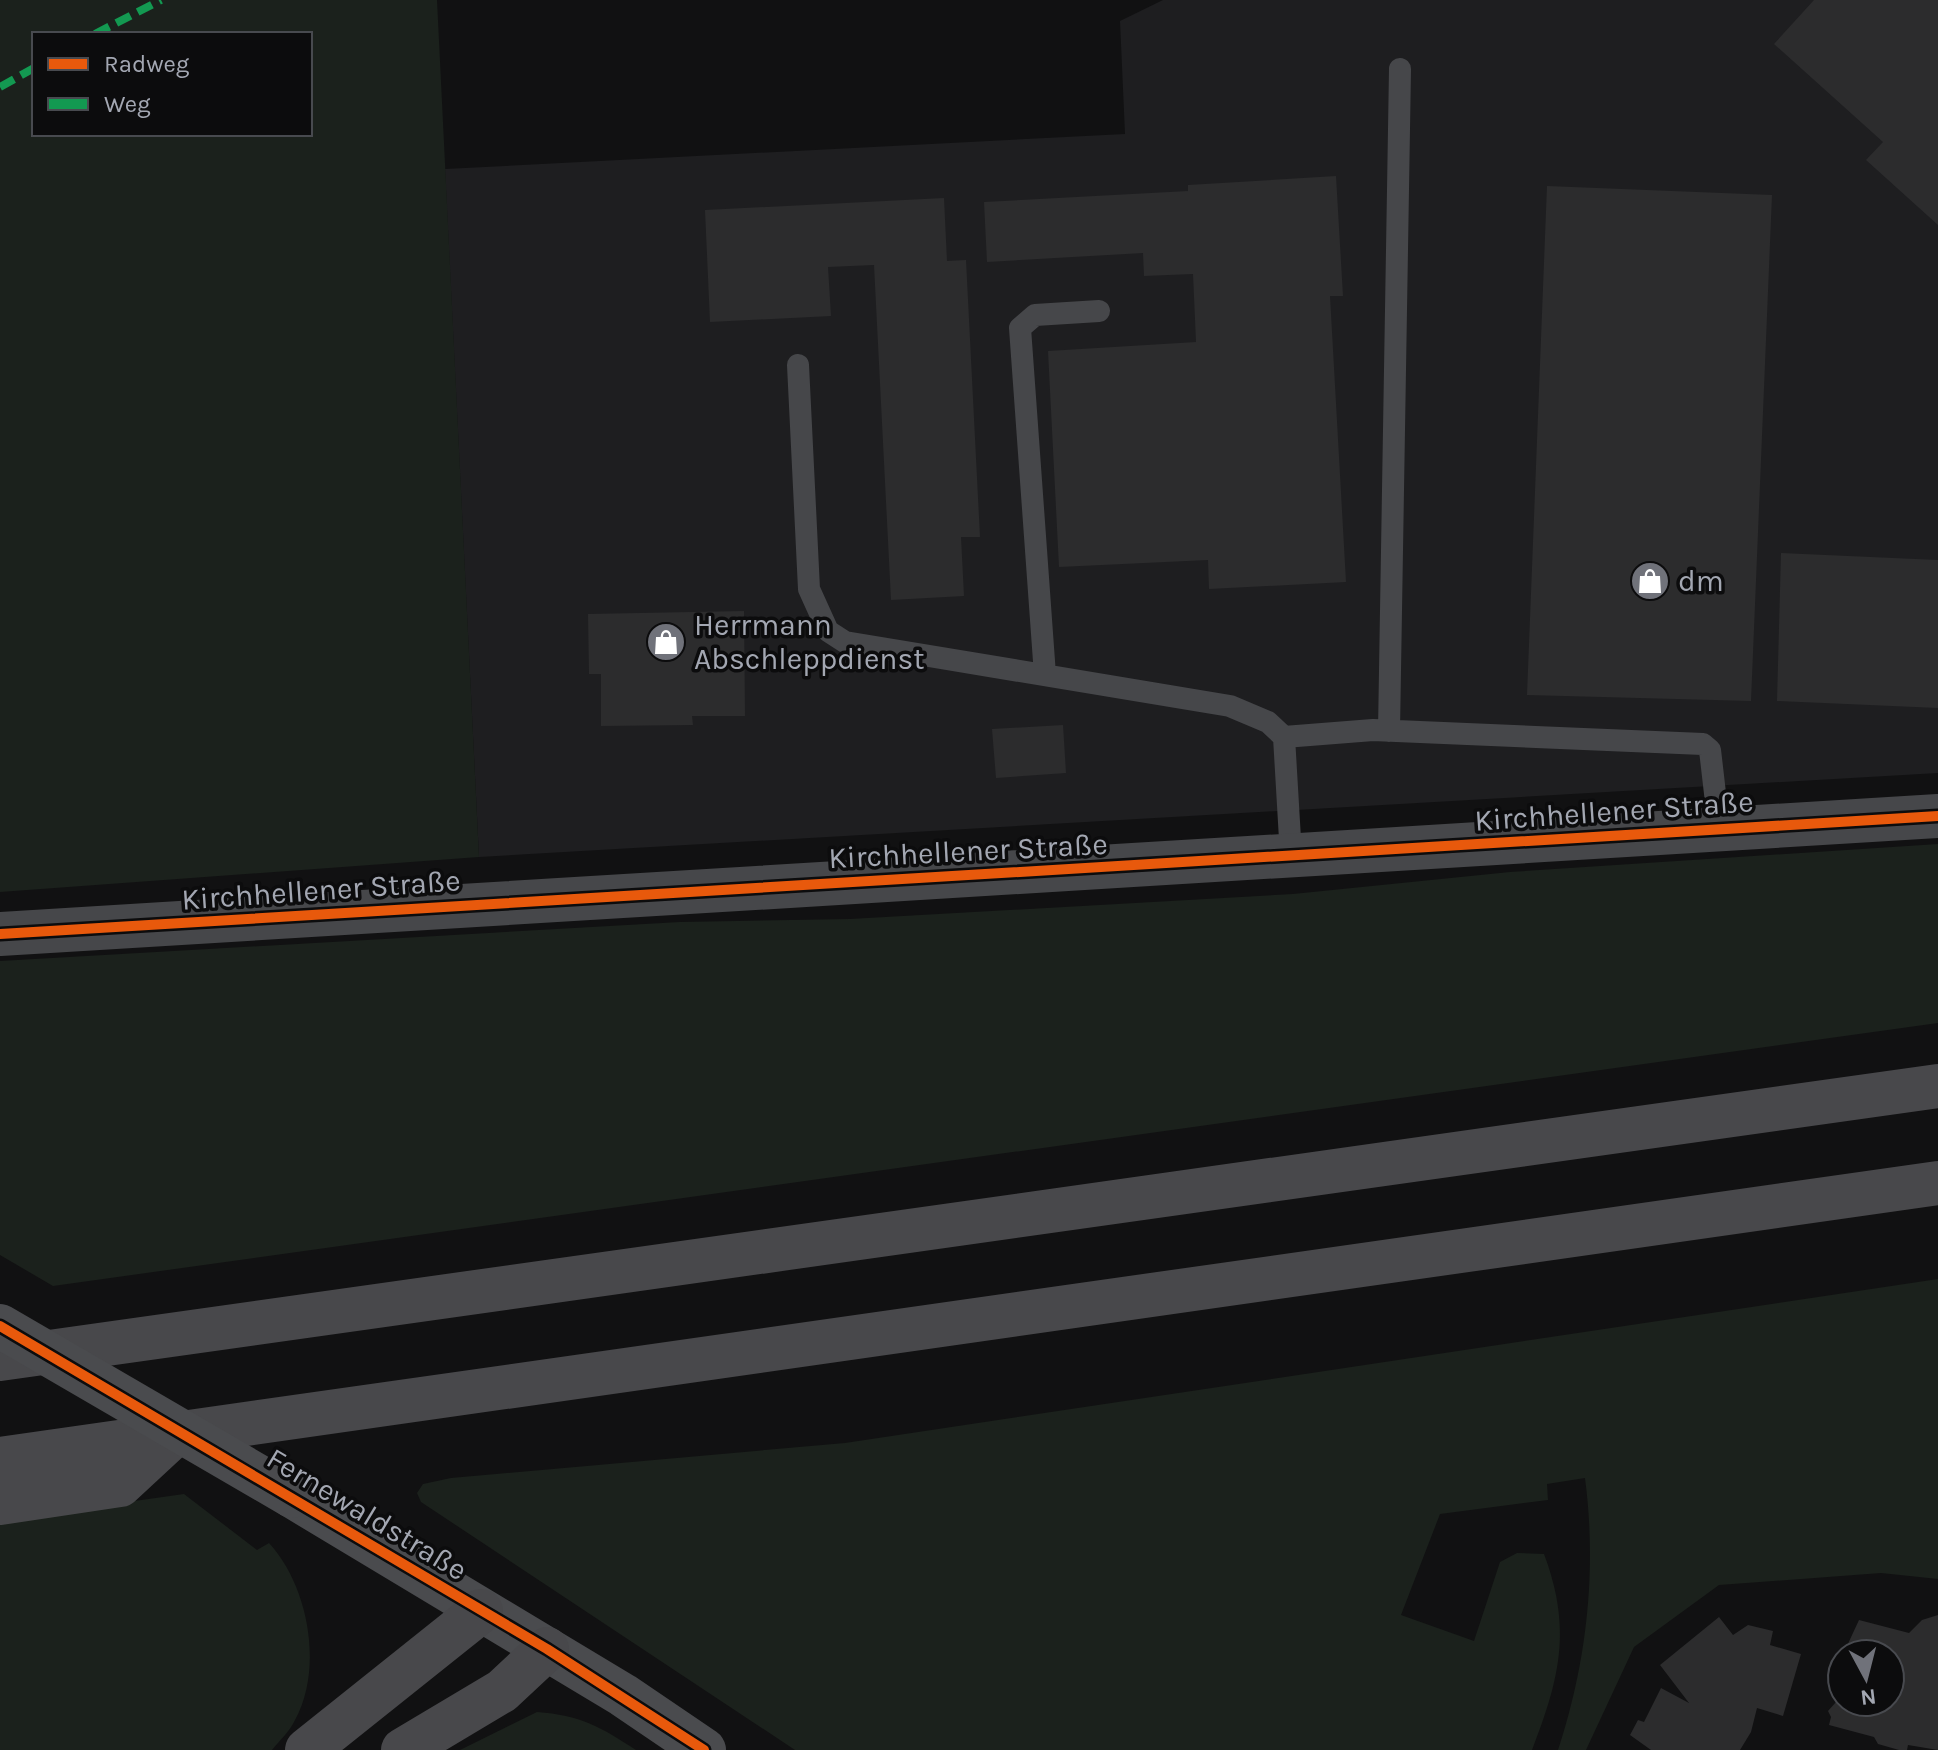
<svg xmlns="http://www.w3.org/2000/svg" width="1938" height="1750" viewBox="0 0 1938 1750" font-family="Karla,sans-serif">
<rect width="100%" height="100%" fill="#111112"/>
<path fill="#1e1e20" d="M1163 0H1938V773L479 857 445 169 1125 134 1120 21Z"/>
<path fill="#1b211c" fill-rule="evenodd" d="M0 0H437L479 857 0 892ZM34 34H310V134H34Z
M1938 844V1023L53 1286 0 1255V961L680 922 850 919 1293 894 1510 872Z
M1938 1279V1579L1881 1573 1719 1585 1634 1647 1586 1750H1558C1587 1662 1597 1570 1585 1478L1547 1484 1548 1500 1440 1514 1401 1615 1474 1641 1500 1562 1517 1553 1544 1554C1572 1628 1560 1678 1532 1750H795L421 1502 417 1493 423 1484 451 1478 845 1443Z
M184 1494 257 1550 269 1543C308 1585 324 1667 295 1720 290 1731 280 1740 272 1750H0V1520Z
M537 1712C580 1715 601 1727 636 1750H460Z"/>
<path fill="#2c2c2d" d="M1814 0H1938V225L1866 160 1883 142 1774 44Z
M1336 176 1343 296H1330L1346 582 1209 589 1208 560 1059 567 1048 351 1196 342 1193 274 1144 276 1143 253 987 262 984 202 1188 191V185Z
M1547 186 1772 195 1751 701 1527 695Z
M944 198 947 261 966 260 980 537H961L964 596 891 600 874 265 828 267 831 316 710 322 705 210Z
M1781 553 1938 560V708L1777 701Z
M744 611 745 716H692L693 725 601 726V674H589L588 614Z
M1063 725 1066 773 996 778 992 729Z
M1938 1615V1750L1908 1745 1907 1750H1899L1878 1744 1874 1737 1829 1725 1831 1717 1828 1711 1836 1702 1838 1694 1835 1688 1842 1672V1702H1890V1654H1850L1846 1648 1859 1620 1909 1633 1922 1620Z
M1719 1617 1733 1635 1748 1625 1773 1631 1770 1645 1801 1654 1783 1716 1757 1708 1751 1732 1740 1750H1651L1630 1735 1638 1720 1644 1722 1661 1688 1689 1703 1660 1665Z"/>
<g fill="none" stroke-linecap="round" stroke-linejoin="round">
<path stroke="#46474a" stroke-width="22" d="M798 365 809 589 828 631 845 642 1230 706 1268 722 1284 737 1291 856
M1045 675 1020 328 1035 315 1099 311
M1389 731 1400 69
M1284 737 1373 730 1703 744 1710 750 1719 828"/>
<path stroke="#46474a" stroke-width="44" d="M0 934 1938 816"/>
<path stroke="#4a4b4e" stroke-width="44" d="M292 1496 623 1695 704 1750"/>
<path stroke="#48484b" stroke-width="44" d="M0 1359 1938 1086
M0 1459 1938 1183
M0 1503 120 1485 175 1434
M307 1750 481 1611
M403 1750 502 1691 547 1649"/>
<path stroke="#4a4b4e" stroke-width="44" d="M0 1326 292 1496"/>
<path stroke="#139951" stroke-width="8" stroke-dasharray="16 8" stroke-linecap="butt" d="M95 34 161 0
M0 87 34 68"/>
<g stroke="#0c0c0d" stroke-width="15">
<path id="cycleway" d="M0 934 1938 816
M0 1326 547 1649 704 1750"/>
</g>
<use href="#cycleway" stroke="#e8590c" stroke-width="10"/>
</g>
<defs>
<g id="shop-disc" transform="scale(2)"><circle r="9.5" fill="#70727a" stroke="#0c0c0d"/><path d="M-5-2.5h2.3a2.7 3.5 0 0 1 5.4 0H5L5.5 6h-11ZM-1.5-2.5h3a1.5 2.3 0 0 0-3 0Z" fill="#fff"/></g>
</defs>
<g fill-rule="evenodd">
<use href="#shop-disc" x="1650" y="581"/>
<use href="#shop-disc" x="666" y="642"/>
</g>
<g text-anchor="middle" stroke-width="7" stroke-linejoin="round" paint-order="stroke">
<g font-size="30" fill="#a3a7b2" stroke="#0c0c0d" text-anchor="start">
<text x="1678" y="591">dm</text>
<text x="694" y="635">Herrmann<tspan x="694" dy="34">Abschleppdienst</tspan></text>
</g>
<g font-size="30" fill="#a3a7b2" stroke="#0c0c0d">
<text transform="translate(1614 811) rotate(-4)" y="10">Kirchhellener Straße</text>
<text transform="translate(968 851) rotate(-3)" y="10">Kirchhellener Straße</text>
<text transform="translate(321 890) rotate(-4)" y="10">Kirchhellener Straße</text>
<text transform="translate(367 1514) rotate(31)" y="10">Fernewaldstraße</text>
</g>
</g>
<rect x="32" y="32" width="280" height="104" fill="#0c0c0d" stroke="#484a4f" stroke-width="2"/>
<rect x="48" y="58" width="40" height="12" fill="#e8590c" stroke="#484a4f" stroke-width="2"/>
<text x="104" y="72" font-size="24" fill="#a3a7b2">Radweg</text>
<rect x="48" y="98" width="40" height="12" fill="#139951" stroke="#484a4f" stroke-width="2"/>
<text x="104" y="112" font-size="24" fill="#a3a7b2">Weg</text>
<g transform="translate(1866 1678) rotate(173)"><circle r="38" fill="#0c0c0d" stroke="#484a4f" stroke-width="2"/>
<path d="M0-6L14 30L0 20L-14 30Z" fill="#70727a"/>
<text y="-12" font-size="22" font-weight="bold" text-anchor="middle" fill="#a3a7b2">N</text>
</g>
</svg>
